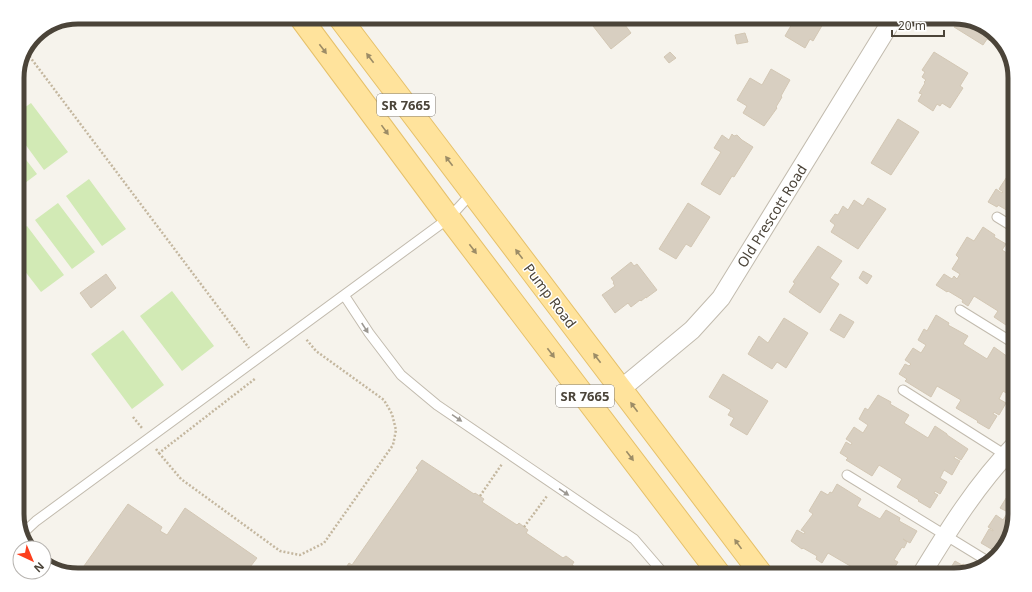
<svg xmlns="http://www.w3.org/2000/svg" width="1032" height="592" viewBox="0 0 1032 592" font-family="'Noto Sans',sans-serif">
<rect width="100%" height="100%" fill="#f6f3ec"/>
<path fill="#d2eab5" d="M31 103 68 152 44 170 17 133V113Z
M17 148 37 174 17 189Z
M89 179 126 229 102 246 66 196Z
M58 203 95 252 72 269 35 220Z
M27 226 64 275 41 292 17 261V233Z
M172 291 214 346 182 371 140 316Z
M123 330 164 385 132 409 91 354Z"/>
<path fill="#d8cfc1" stroke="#d3c7b4" d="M605 17H619L631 33 611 49 593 26Z
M796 17H827L813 41 810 39 805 48 785 36Z
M959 19 984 25 999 39 996 44 987 39 983 45 954 27Z
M745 33 748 42 737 44 735 35Z
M670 52 676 58 669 63 664 57Z
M934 52 968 73 960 86 963 88 950 108 942 103 940 106 937 104 933 111 918 101 922 94 919 93 925 83 924 82 926 80 922 77 925 72 922 70Z
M771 69 790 80 781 96 782 97 776 107 777 108 764 126 743 113 747 106 737 100 750 78 762 85Z
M898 119 919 132 891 175 871 163Z
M732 134 734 136 737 135 742 140 753 147 734 177 732 176 720 195 701 184 721 152 714 148 722 135 729 140Z
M1015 159V215L998 205 997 207 988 202 996 189 1002 193 1003 192 999 189 1010 172 1008 170Z
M868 198 886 209 858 249 831 232 835 225 830 221 835 214 838 215 843 206 848 210 854 200 863 206Z
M688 203 710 217 691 247 686 244 676 259 659 249Z
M983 227 995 235 994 237 1006 244 1002 250 1015 258V331L994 317 998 311 974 296 968 306 962 302 963 300 948 291 947 292 936 285 944 274 952 279 954 276 957 279 960 274 952 269 959 258 956 255 967 237 974 241Z
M818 246 842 261 830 278 839 284 820 313 789 292 795 283 793 282Z
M631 262 634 266 637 264 657 290 646 298V297L641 301 640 300 631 307 628 303 615 313 602 295 615 286 613 283 614 282 611 278Z
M863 271 872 276 867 284 859 278Z
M106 274 116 288 91 308 80 293Z
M840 314 854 322 844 338 830 330Z
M936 315 949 323 948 325 968 336 963 344 987 359 994 347 1015 362V378L1013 380 1015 381V389L1011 396 1003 391 999 399 1006 403 999 415 994 412 993 414 997 416 989 429 977 422 978 421 956 408 961 400 937 386 931 397 905 381 907 379 899 374 905 364 909 366 911 364 905 360 913 348 921 353 926 345 918 340 924 329 927 331Z
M784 318 808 333 786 368 777 362 772 369 748 354 759 336 768 343Z
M723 374 768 401 747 435 730 425 734 418 728 415 731 410 709 397Z
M878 395 891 402 890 404 909 415 904 423 928 438 935 426 947 434V435L968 449 961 460 955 456 954 458 960 461 952 475 944 470 940 478 947 482 940 494 935 491 934 493 938 495 930 508 918 501 919 500 897 487 902 479 879 465 872 476 846 460 848 458 840 453 846 442 851 445 852 443 846 439 854 427 863 433 868 425 859 419 865 408 868 410Z
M422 460 474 494 475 493 484 499 482 502 517 525 519 523 528 530 526 533 563 558 566 556 574 562 572 565 588 575H347L343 572 349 563 352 565 418 470 416 468Z
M837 484 861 499 857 506 880 519 886 510 900 518 899 521 917 531 910 543 903 539 907 542 904 548 902 547 894 560 898 562 890 575H852L848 573 852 567 828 553 822 563 816 559 817 556 803 548 802 549 791 541 797 530 804 534 805 532 801 530 813 514 809 511 821 491 828 495 830 492 832 493Z
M1015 485V514L1007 544 999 552 994 549 993 550 981 543 989 529 993 531V530L988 527 996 515 1003 520 1008 512 1000 508 1008 495 1014 498 1015 496 1010 493Z
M128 504 162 527 160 531 167 535 185 508 257 558 244 575H82L79 573Z
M955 561 962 565 963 564 972 570 952 575 948 572Z"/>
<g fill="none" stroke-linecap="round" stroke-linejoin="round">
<g stroke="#c2bbae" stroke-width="11">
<path id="lane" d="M997 217 1015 228
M344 295 369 333 401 375 437 405 634 539 665 575
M960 310 1015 344
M903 390 1015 461
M847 475 989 562
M22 534 36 521 449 218 472 193
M822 573 825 575"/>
</g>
<g stroke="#c2bbae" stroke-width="20">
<path id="street" d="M621 389 692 330 721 298 894 17
M921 575C949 529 977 484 1015 445"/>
</g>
<g stroke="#e6c16a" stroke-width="24">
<path id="primary" d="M300 17 449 218 720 575
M339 17 762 575"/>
</g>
<path stroke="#c4b79f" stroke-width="2.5" stroke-dasharray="2 2" stroke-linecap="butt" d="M27 53 249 348
M133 417 142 428
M156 449 159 453 256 378
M159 453 181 479 280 551 300 555 324 543 393 445 396 430 392 414 384 400 316 351 306 339
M480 496 502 464
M524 527 547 496"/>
<use href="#lane" stroke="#fff" stroke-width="9"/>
<use href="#street" stroke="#fff" stroke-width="18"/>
<use href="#primary" stroke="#ffe39c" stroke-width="22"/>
</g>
<defs><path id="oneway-solid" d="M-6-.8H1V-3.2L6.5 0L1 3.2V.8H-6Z"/></defs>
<g fill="#9c8c66">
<use href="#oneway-solid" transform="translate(323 49) rotate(53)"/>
<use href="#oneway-solid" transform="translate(370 58) rotate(-127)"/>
<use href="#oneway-solid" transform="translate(385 130) rotate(54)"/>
<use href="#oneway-solid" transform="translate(449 161) rotate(-127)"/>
<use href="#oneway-solid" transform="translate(473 249) rotate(53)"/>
<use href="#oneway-solid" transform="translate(519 254) rotate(-127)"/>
<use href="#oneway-solid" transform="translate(551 353) rotate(53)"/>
<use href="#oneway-solid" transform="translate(597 358) rotate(-127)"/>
<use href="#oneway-solid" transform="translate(634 407) rotate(-127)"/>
<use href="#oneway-solid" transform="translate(630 456) rotate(53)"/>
<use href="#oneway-solid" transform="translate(738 544) rotate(-126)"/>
</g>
<g fill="#9c9892">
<use href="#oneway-solid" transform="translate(365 328) rotate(57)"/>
<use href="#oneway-solid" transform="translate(457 418) rotate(34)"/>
<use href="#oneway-solid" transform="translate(564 492) rotate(34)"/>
</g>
<g text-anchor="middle" stroke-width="3" stroke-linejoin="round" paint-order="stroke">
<g fill="#fff" stroke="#817c74" stroke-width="1">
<rect x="377" y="94" width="58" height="22" rx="3"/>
<rect x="556" y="385" width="58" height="22" rx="3"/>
</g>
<g font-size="13" font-weight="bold" fill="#4b4439">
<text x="406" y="110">SR 7665</text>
<text x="585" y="401">SR 7665</text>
</g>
<g font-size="14" fill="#4b4439" stroke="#fff">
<text transform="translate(772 216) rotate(-58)" y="5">Old Prescott Road</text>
<text transform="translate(550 296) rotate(53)" y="5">Pump Road</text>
</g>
</g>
<path d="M0 0H1032V592H0ZM78 24H954A54 54 0 0 1 1008 78V514A54 54 0 0 1 954 568H78A54 54 0 0 1 24 514V78A54 54 0 0 1 78 24Z" fill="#fff" fill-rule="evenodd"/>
<path fill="none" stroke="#4b4439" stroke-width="5" d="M78 24H954A54 54 0 0 1 1008 78V514A54 54 0 0 1 954 568H78A54 54 0 0 1 24 514V78A54 54 0 0 1 78 24Z"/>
<g transform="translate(32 560) rotate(136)"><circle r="19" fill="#ffffff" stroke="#b7b4b0"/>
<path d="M0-3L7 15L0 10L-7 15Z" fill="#fc3f1d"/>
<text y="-6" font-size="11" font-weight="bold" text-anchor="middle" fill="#4b4439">N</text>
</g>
<path d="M892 30v6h52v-6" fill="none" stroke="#4b4439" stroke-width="2"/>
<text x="898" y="30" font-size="12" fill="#4b4439" stroke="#ffffff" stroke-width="3" paint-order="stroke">20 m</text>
</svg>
